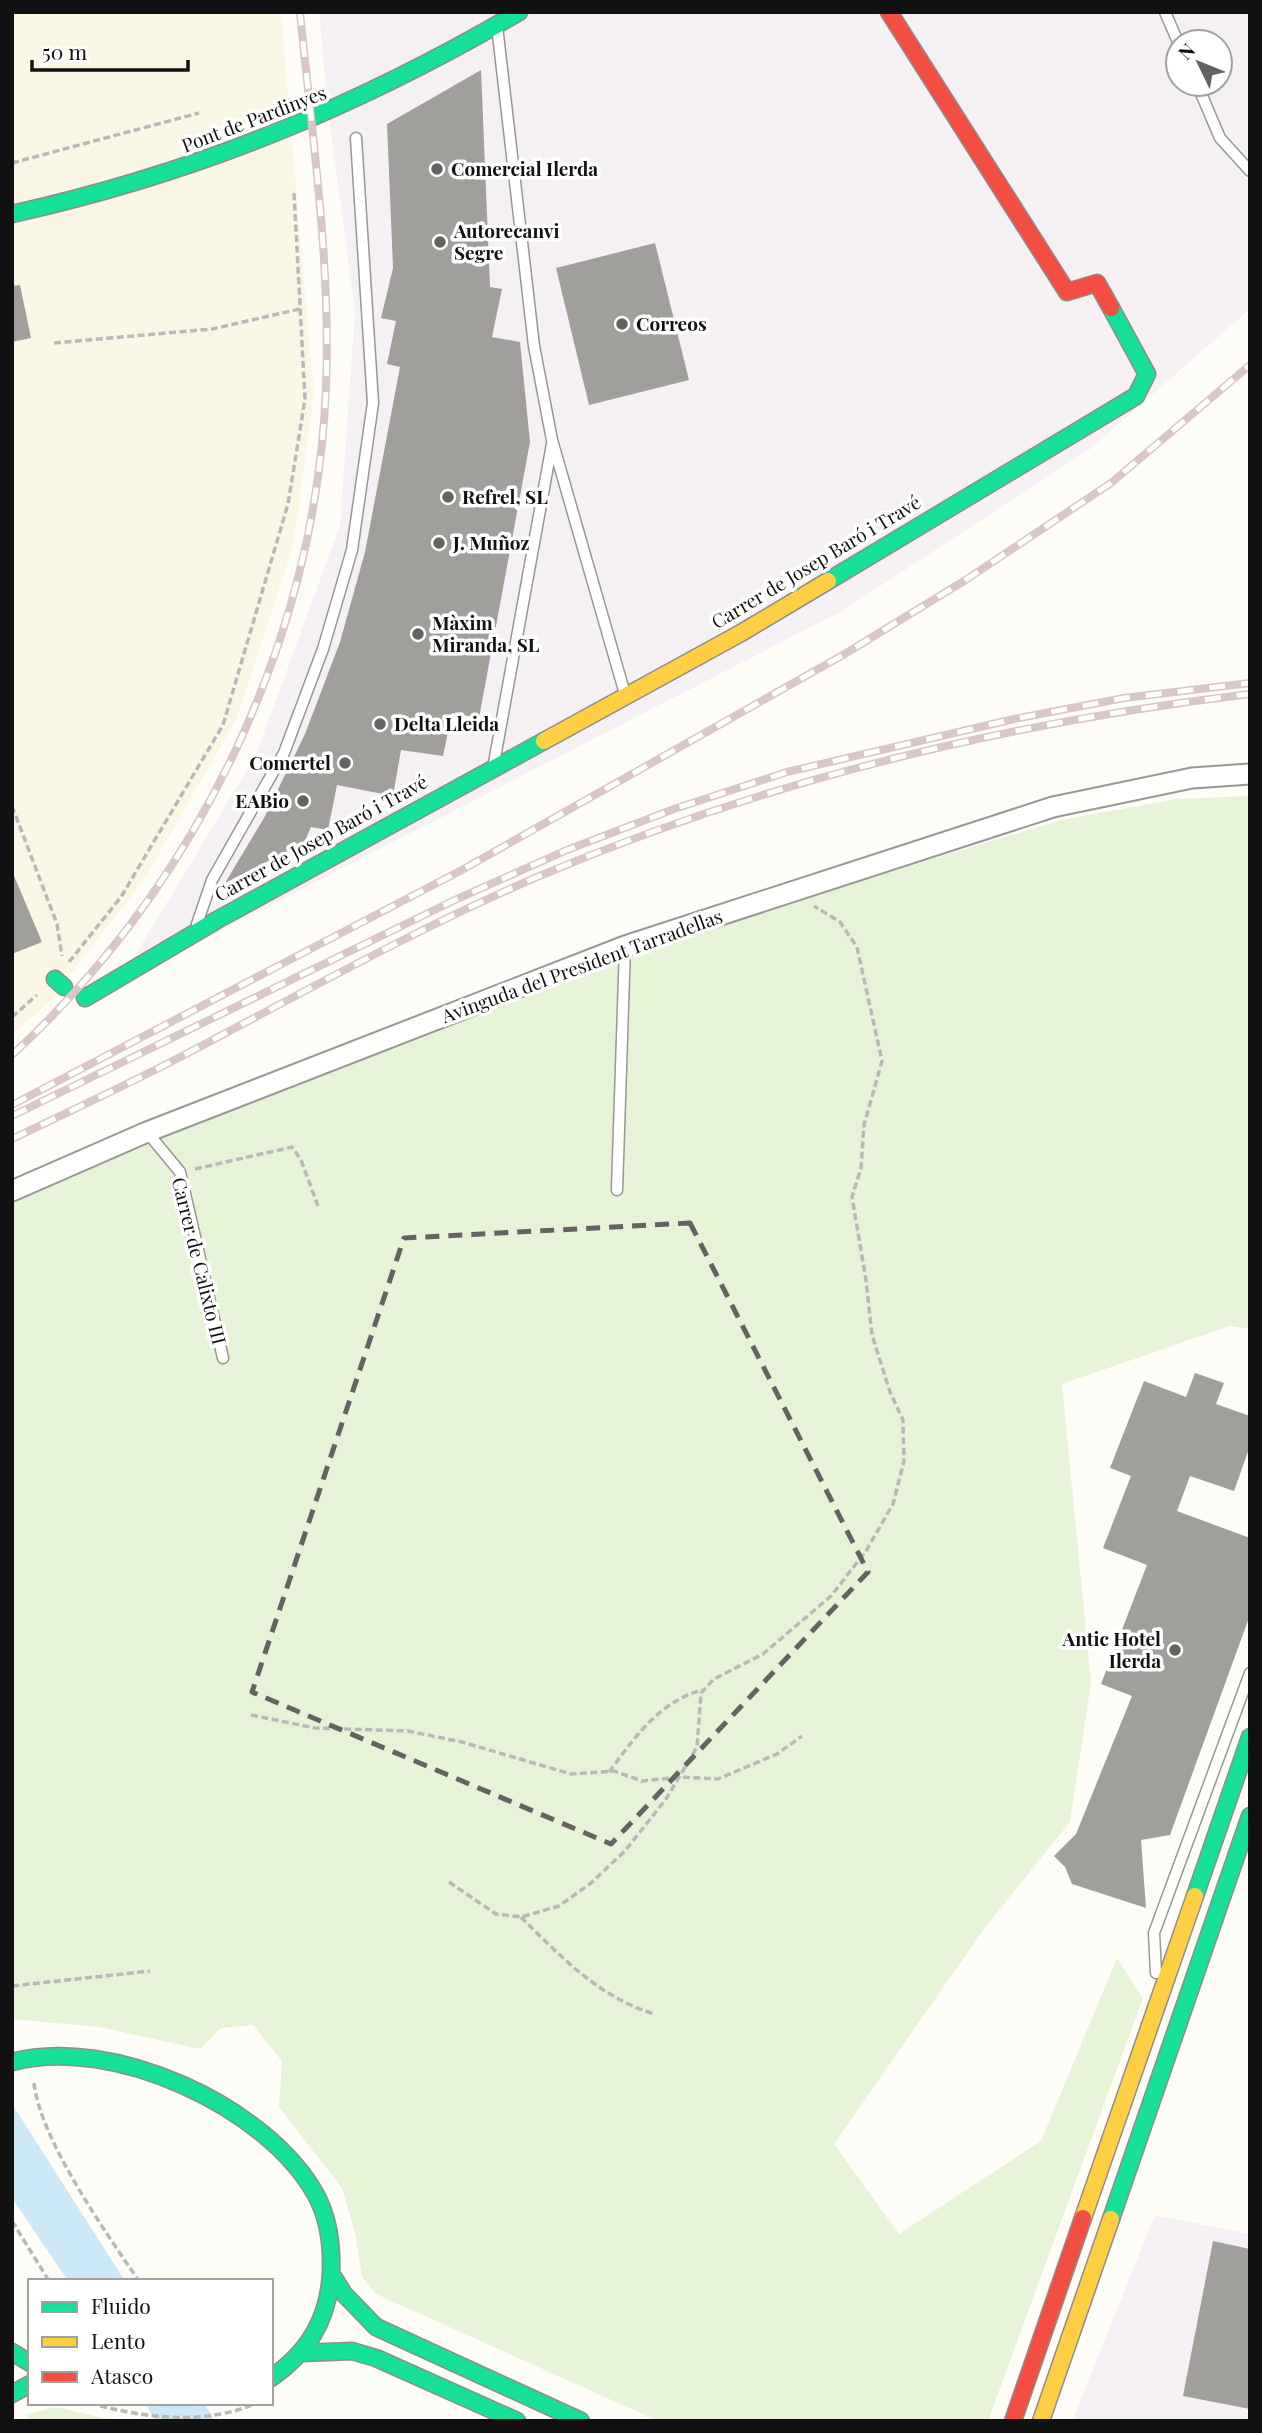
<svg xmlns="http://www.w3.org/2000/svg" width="1262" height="2433" viewBox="0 0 1262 2433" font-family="'Playfair Display',serif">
<rect width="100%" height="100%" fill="#fdfcf7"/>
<path fill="#f5f0f3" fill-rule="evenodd" d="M319 12H1250V309L1090 449 842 611 133 976 135 955 256 755 340 525 355 312 328 110ZM1178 42H1220V84H1178Z
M1155 2215 1250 2234V2421H1072Z"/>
<path fill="#f9f7e4" d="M12 12H281L314 394 293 547 236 720 144 880 50 1001 12 1035Z"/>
<path fill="#e7f3d7" d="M1250 796V1329L1230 1326 1062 1384 1091 1683 1070 1822 986 1926 834 2144 899 2234 1041 2141 1117 1958 1143 1998 988 2421H658L376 2294 362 2277 355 2233 342 2188 279 2107 282 2061 253 2025 221 2028 200 2049 99 2027 12 2019V1203L202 1117 637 949 1061 820 1176 799Z
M56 2407 116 2421H32L25 2415Z"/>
<path fill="#cde8f7" d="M12 2104 125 2281H68L12 2198Z
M145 2403H204L215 2421H156Z"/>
<path fill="#a19f9c" d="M481 70 490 287 502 289 492 337 520 342 530 442 479 718 452 713 443 756 401 750 393 796 337 785 328 830 311 827 304 843 225 883 264 818 305 734 340 642 365 552 400 367 387 364 396 321 381 318 393 268 387 124Z
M655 243 689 380 589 405 556 268Z
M20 285 31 338 12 342V286Z
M12 871 42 942 12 954Z
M1195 1373 1224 1383 1216 1404 1250 1416V1446L1234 1491 1190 1476 1177 1511 1250 1538V1615L1170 1835 1141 1840 1146 1908 1072 1884 1065 1867 1054 1856 1076 1834 1132 1696 1101 1684 1147 1565 1103 1548 1131 1476 1110 1468 1144 1381 1186 1397Z
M1213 2241 1250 2249V2409L1183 2396Z"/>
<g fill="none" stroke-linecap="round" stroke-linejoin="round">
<g stroke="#979795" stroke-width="13">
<path id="lane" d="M1165 12 1178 42
M497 26 534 346 552 440 625 694
M1197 84 1220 138 1250 171
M494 763 552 444
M197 924 212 880 284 753 323 649 352 550 373 403 356 138
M147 1132 180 1172 223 1358
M617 1190 625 946
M1156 1973 1154 1933 1250 1673"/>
</g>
<g stroke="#979795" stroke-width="23">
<path id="street" d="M12 1191 147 1132 625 946 1053 807 1192 778 1250 774"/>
</g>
<g stroke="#8e8d8b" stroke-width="19">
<path id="fast" d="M12 214C196 173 357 107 519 12
M828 581 1136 396 1147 374 1111 308
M55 979 64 987
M85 998 217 920 544 741
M1195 1896 1250 1737
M12 2062C111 2035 267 2106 316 2195 329 2219 332 2246 331 2272 329 2318 309 2352 271 2378
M1111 2219 1250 1816
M334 2278 344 2294 376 2327 581 2421
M12 2352 30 2363
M303 2353 352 2351 376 2358 517 2421
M12 2394 30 2384"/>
</g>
<g stroke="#8e8d8b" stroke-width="19">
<path id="slow" d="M544 741 741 633 828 581
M1083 2218 1195 1896
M1041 2421 1111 2219"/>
</g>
<g stroke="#8e8d8b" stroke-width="19">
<path id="jam" d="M889 12 1067 292 1097 283 1111 308
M1013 2421 1083 2218"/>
</g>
<path stroke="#b9b9b8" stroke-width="3.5" stroke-dasharray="7 3.5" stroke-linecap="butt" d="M12 163 199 113
M54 343 212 329 300 309
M12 806 57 924 62 956
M69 962 121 897 223 725 288 504 305 399 294 192
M12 1017 37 995
M195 1169 292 1147 301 1160 318 1206
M251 1715 315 1728 408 1731 462 1742 571 1774 614 1771 642 1781 680 1777 718 1779 777 1754 802 1736
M609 1772C635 1737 659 1702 702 1690
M449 1882 496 1914 521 1917 559 1906 591 1883 625 1851 666 1799 697 1747 701 1693 714 1679 763 1654 831 1596 866 1551 893 1504 904 1461 903 1420 890 1392 872 1335 866 1280 852 1197 861 1168 864 1125 882 1061 857 947 840 922 814 906
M521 1917C560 1956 601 1999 655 2014
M12 1986 150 1971
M34 2083C40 2139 106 2233 139 2281
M12 2221 49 2281
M90 2403C143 2418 204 2426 257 2403"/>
<use href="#lane" stroke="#fffffe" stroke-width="10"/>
<use href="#street" stroke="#fffffe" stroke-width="19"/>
<use href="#fast" stroke="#16e098" stroke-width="16"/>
<use href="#slow" stroke="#ffcf43" stroke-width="16"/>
<use href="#jam" stroke="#f24e42" stroke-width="16"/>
<g stroke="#d9c6c7" stroke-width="8">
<path id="rail" d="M12 1055C198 884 316 639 326 387 331 262 312 136 300 12
M12 1105 460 871 843 655 964 581 1111 483 1250 365
M12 1116 457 899 567 850 674 809 787 772 1014 719 1124 698 1250 683
M12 1139C70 1111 129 1084 186 1054 302 993 416 929 537 877 764 781 1004 723 1250 694"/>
</g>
<use href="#rail" stroke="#fff" stroke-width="5" stroke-dasharray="16" stroke-linecap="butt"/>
</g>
<path fill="none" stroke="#646362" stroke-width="5" stroke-dasharray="14 9" stroke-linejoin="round" d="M690 1223 868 1572 611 1844 252 1692 404 1238Z"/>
<g fill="#646362" stroke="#fff" stroke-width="2.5">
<circle cx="437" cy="169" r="7"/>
<circle cx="440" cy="242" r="7"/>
<circle cx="622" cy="324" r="7"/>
<circle cx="448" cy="497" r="7"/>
<circle cx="439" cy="543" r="7"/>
<circle cx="418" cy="634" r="7"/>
<circle cx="380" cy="724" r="7"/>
<circle cx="345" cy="763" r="7"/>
<circle cx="303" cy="801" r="7"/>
<circle cx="1175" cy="1650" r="7"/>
</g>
<g text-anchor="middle" stroke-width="7" stroke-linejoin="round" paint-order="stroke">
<g font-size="19" fill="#111" stroke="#fff">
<text transform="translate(254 119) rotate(-21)" y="7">Pont de Pardinyes</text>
<text transform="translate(816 562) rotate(-31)" y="7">Carrer de Josep Baró i Travé</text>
<text transform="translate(321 838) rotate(-29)" y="7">Carrer de Josep Baró i Travé</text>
<text transform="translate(582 966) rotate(-20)" y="7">Avinguda del President Tarradellas</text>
<text transform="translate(199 1261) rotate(76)" y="7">Carrer de Calixto III</text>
</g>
<g font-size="19" font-weight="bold" fill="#111" stroke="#fff" text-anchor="start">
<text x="451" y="176">Comercial Ilerda</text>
<text x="454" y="238">Autorecanvi<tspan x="454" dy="22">Segre</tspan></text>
<text x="636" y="331">Correos</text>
<text x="462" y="504">Refrel, SL</text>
<text x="453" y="550">J. Muñoz</text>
<text x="432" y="630">Màxim<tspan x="432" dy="22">Miranda, SL</tspan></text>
<text x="394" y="731">Delta Lleida</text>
<text x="331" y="770" text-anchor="end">Comertel</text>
<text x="289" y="808" text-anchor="end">EABio</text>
<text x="1161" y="1646" text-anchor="end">Antic Hotel<tspan x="1161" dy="22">Ilerda</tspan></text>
</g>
</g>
<rect width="1262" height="2433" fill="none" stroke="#111111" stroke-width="28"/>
<rect x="28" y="2279" width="245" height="126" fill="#ffffff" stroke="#a0a0a0" stroke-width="2"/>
<rect x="42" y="2302" width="35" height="10" fill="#16e098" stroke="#a0a0a0" stroke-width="2"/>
<text x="91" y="2314" font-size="21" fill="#111111">Fluido</text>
<rect x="42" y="2337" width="35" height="10" fill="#ffcf43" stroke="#a0a0a0" stroke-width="2"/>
<text x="91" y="2349" font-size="21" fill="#111111">Lento</text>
<rect x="42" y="2372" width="35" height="10" fill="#f24e42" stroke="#a0a0a0" stroke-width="2"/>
<text x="91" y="2384" font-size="21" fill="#111111">Atasco</text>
<g transform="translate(1199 63) rotate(313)"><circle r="33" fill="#ffffff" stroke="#a0a0a0" stroke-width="2"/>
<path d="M0-5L12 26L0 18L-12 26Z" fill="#646362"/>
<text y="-10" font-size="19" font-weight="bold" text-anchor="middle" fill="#111111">N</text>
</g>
<path d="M32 60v10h156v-10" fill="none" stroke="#111111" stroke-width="3.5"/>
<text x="42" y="60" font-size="21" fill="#111111" stroke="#ffffff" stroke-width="5" paint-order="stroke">50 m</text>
</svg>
